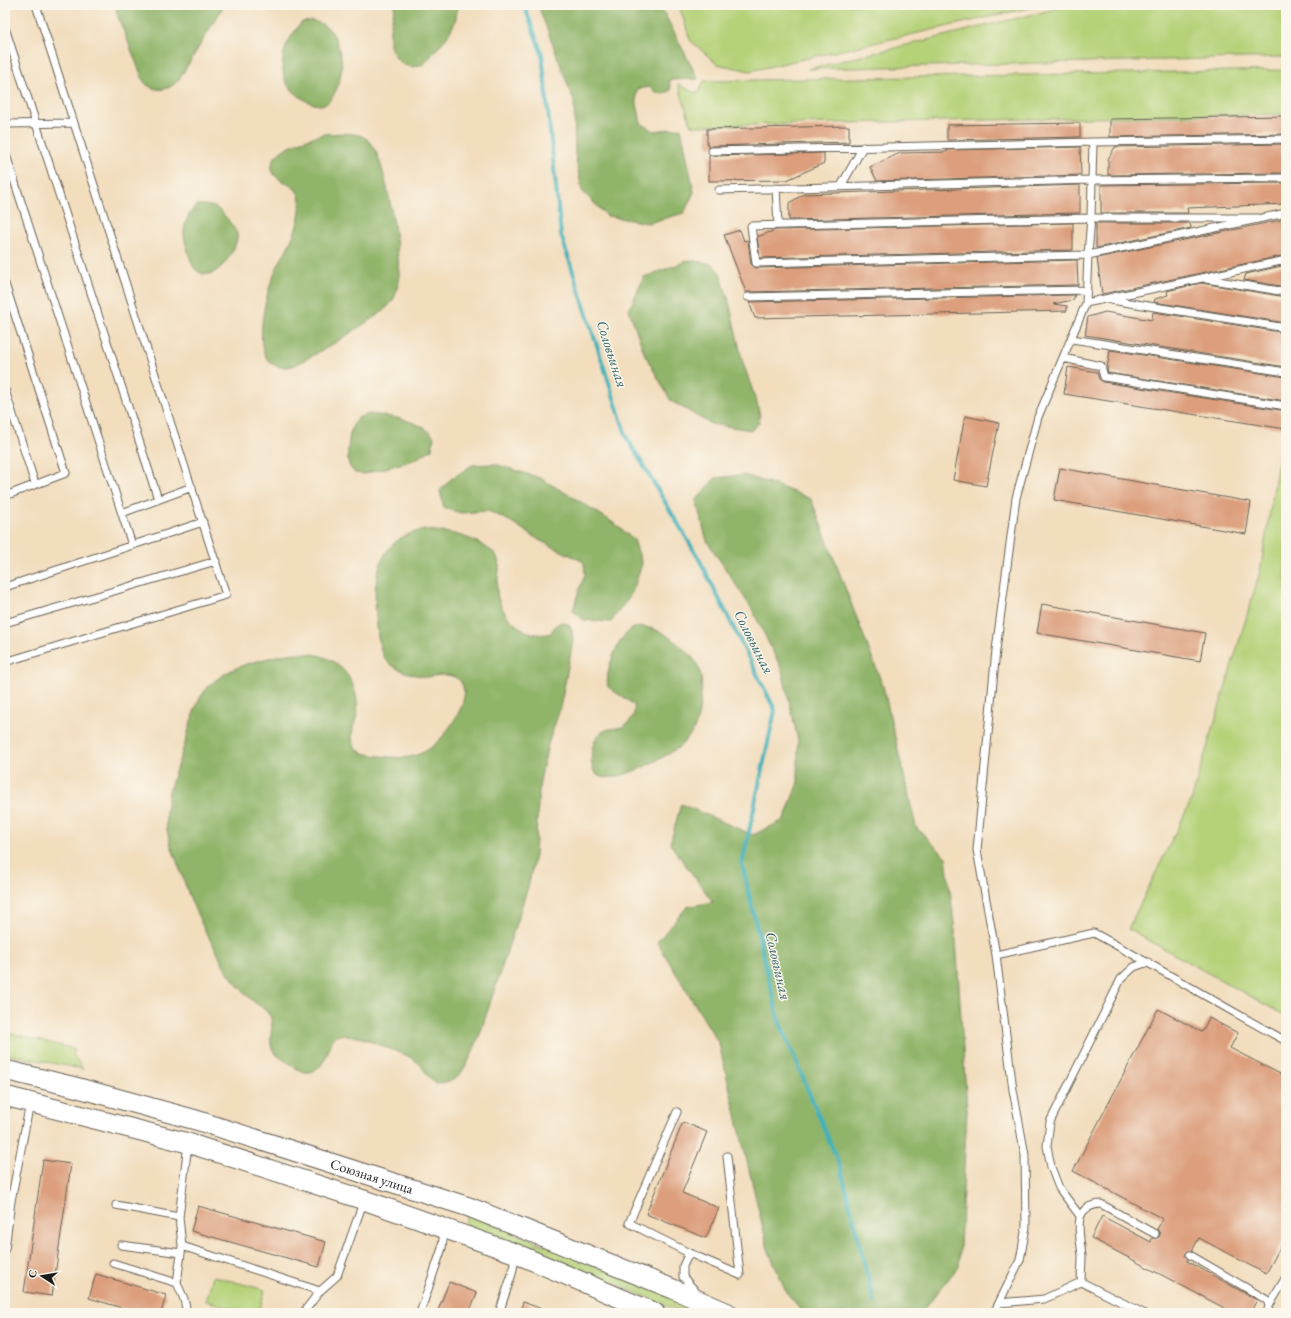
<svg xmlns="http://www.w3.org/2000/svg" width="1291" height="1318" viewBox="0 0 1291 1318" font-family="'EB Garamond',serif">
<rect width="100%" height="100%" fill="#fbf7ec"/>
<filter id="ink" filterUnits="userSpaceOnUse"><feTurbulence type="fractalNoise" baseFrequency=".025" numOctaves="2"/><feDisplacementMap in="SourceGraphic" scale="8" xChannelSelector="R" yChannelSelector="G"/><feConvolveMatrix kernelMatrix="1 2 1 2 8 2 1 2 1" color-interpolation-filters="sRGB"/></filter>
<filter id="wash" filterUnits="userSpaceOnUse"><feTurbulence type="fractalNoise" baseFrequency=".012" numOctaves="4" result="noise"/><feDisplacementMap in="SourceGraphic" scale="16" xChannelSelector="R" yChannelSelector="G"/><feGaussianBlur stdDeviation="0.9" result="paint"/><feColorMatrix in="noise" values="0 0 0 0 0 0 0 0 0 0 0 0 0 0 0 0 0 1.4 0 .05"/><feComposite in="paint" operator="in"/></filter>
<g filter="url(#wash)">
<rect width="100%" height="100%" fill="#f2ddbd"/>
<path fill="#b5d279" stroke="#68774a" d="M679 5H1042L750 71 717 64 690 40Z
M1071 5H1286V57L808 69Z
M1286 70V114L696 126 691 125 678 84 693 92H699L704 81Z
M1283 432H1286V1016L1128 929 1191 801 1260 572Z
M5 1032 75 1049 73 1055 83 1069 5 1054Z
M468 1214 712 1313H684L559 1260 465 1224Z
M213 1276 265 1290 259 1313H249L206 1301Z"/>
<path fill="#90b469" stroke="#566842" d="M116 5H223L220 12 180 78C178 80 176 83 173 85 164 92 151 90 144 82L117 14Z
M395 5H456L458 7 455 22 447 37 424 64 413 67 403 65 395 57 390 46V29Z
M538 5H660L698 79 669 80 671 90 664 94 656 93 650 87 637 89 636 99 641 123 653 131 681 128 694 192 684 213 648 223 607 216 582 191 575 154 574 101Z
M312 21C328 24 335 33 339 49 343 63 342 69 339 82 337 89 333 98 327 103 315 111 290 92 285 80 284 77 283 72 283 68 281 50 291 35 302 22Z
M323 134C338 134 358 130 369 141 386 156 399 250 399 274 399 282 397 289 395 296 393 301 389 306 385 309 379 315 371 319 364 324 346 336 329 347 310 357 302 361 295 367 286 367 245 370 266 294 274 274 282 256 293 241 298 222 300 213 302 202 298 193 292 181 266 181 273 161 278 147 310 138 323 134Z
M198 205C205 205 213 205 219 210 224 214 235 228 237 234 239 246 221 273 209 274 203 275 198 272 195 269 191 265 184 239 184 234 184 222 189 211 198 205Z
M690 260 712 264 720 273 728 298 743 363 756 400 760 415 759 423 752 430 711 424 671 401 645 355 629 310 644 277Z
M369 414C388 416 422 420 434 437L432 449 414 460 364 474 355 473C353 470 350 468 349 465 346 455 349 430 355 421 359 416 363 416 369 414Z
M495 464 540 478 586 505 615 524 634 540 642 564 632 593 611 622 584 620 573 611 577 596 585 574 584 562 539 540 510 521 488 511 461 513 444 508 440 491 451 479 472 465Z
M743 475 773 484 811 499 883 686 916 827 946 857 956 940 967 1110 959 1266 921 1313H804L786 1292 768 1249 719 1044 657 942 687 907 713 902 670 844 681 804 753 835 784 820 798 782V740L782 670 752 609 707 541 696 501 715 478Z
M426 530C448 532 468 535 487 548 490 550 494 552 496 555 503 567 496 579 497 592 499 616 527 641 551 633L555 626 561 622 568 624 572 629 573 641 560 709 548 744 540 781 538 803 535 855 528 887 479 1037 468 1062 459 1076 449 1082 436 1083 428 1076 420 1064 410 1057 362 1038 343 1034 334 1037C328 1048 325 1070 310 1072 302 1073 296 1068 290 1064 284 1060 276 1056 273 1050 266 1038 278 1024 267 1012 264 1008 258 1005 254 1002 244 993 235 983 228 972 223 965 219 956 215 948 209 938 203 928 199 918 191 903 186 886 180 870 175 855 167 839 166 822 164 795 178 766 186 740 190 726 193 711 200 698 212 677 238 665 261 660 277 656 294 651 311 654 341 657 360 684 357 714 355 724 348 736 355 746 359 754 371 755 380 756 390 757 404 759 413 756 435 751 450 729 460 710 468 692 465 674 442 675 436 675 432 677 426 677 413 675 393 670 385 659 379 649 378 637 377 626 372 585 374 536 426 530Z
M644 627C663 630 671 638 685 650 700 663 703 674 701 693 700 706 699 723 691 734 687 738 683 744 679 747 665 758 618 782 601 777 597 776 594 772 593 769 589 757 592 737 604 731 609 728 617 729 622 727 631 723 636 714 634 705L608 687C604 672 619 634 634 628 637 627 641 627 644 627Z"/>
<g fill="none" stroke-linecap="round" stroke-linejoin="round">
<path stroke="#41b1ba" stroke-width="4" d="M524 5 542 54 561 235 627 438 699 559 775 710 742 864 778 1018 841 1169 874 1303"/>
</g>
<g id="blocks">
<path fill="#dc9e7c" d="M1286 116V134L1110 137V119Z
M1080 123V137L947 140V125Z
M849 126V142L712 146 709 148 708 145H707V129Z
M1286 144V173L1108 175V159L1115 147Z
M1080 147 1081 175 877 181 870 167 900 153 947 152V150Z
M824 153V163L787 180 709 181V155L712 156Z
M1286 183V204L1187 208 1188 213H1101V185Z
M1080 185V213L789 220V203L804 194Z
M1286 219V255L1102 294 1097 258Z
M1073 223V250L760 258 757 237 775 230Z
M1096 223H1190L1191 228 1096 248Z
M740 230 744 241 748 240 751 264 756 268 1077 260 1078 285 746 292 724 235Z
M1286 265V287L1244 280 1246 274Z
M1201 283 1286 297V323L1154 302 1155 299 1168 295 1167 291Z
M1075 295 1073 300 1053 304 1067 306V311L755 318 749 302Z
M1105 312 1152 320 1153 312 1286 333V367L1085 335 1088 317Z
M1110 350 1286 377V401L1108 373 1107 369Z
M1068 367 1097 372 1099 379 1103 382 1286 411V429L1064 394Z
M965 416 999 423 986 486 953 480Z
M1060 468 1251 502 1246 534 1054 500Z
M1042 604 1205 633 1200 661 1037 633Z
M1158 1009 1202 1032 1209 1018 1238 1033 1230 1048 1286 1077V1236L1266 1274 1199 1238 1192 1251H1188L1185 1255 1188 1259 1187 1261 1257 1300 1250 1313H1234L1091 1238 1102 1216 1151 1242 1152 1238H1157L1160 1236 1159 1232 1157 1229 1163 1219 1073 1171Z
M683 1122 707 1132 682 1193 719 1208 706 1238 646 1214Z
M43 1160 71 1164 52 1296 24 1292Z
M198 1206 326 1242 319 1267 191 1231Z
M96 1274 166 1295 161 1313H139L89 1298Z
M449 1282 477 1293 469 1313H437Z
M523 1302 550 1312V1313H519Z"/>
</g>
</g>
<g filter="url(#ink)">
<use href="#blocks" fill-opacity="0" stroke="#676054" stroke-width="1"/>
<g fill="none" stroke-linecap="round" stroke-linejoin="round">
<g stroke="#676054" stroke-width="9">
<path id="service" d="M5 28 158 499
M5 124 74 123
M712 151 1093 142 1286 139
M5 152 132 545
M841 186 863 147
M776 188 778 225
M719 190 1092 180 1286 178
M1258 218H1091L751 226 756 263 1088 255 1286 213
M1206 279 1286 292
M5 284 66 473 5 496
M748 297 1087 290
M1111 300 1286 328
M1086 303 1286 260
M1072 339 1286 372
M1063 358 1101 366 1104 377 1286 406
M5 390 35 484
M122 513 192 487
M5 587 203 522
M5 623 216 561
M5 662 226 595 36 5
M996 955 1094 933C1159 968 1221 1006 1286 1041
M677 1112 629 1223 689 1253
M188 1144 179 1217 182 1246 320 1291 337 1276 364 1200
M5 1200 11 1201 30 1103
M116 1205 179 1217
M1080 1216 1059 1188 1051 1167 1047 1146 1050 1122 1121 979 1134 967 1148 962
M121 1245 181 1253
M182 1246 177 1283 184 1299 187 1313H189
M5 1249 11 1201
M1190 1255 1267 1300 1269 1306 1267 1313
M113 1263 177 1283
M1081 1282C1081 1273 1082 1265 1082 1257 1081 1236 1069 1206 1101 1204L1155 1234
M697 1293 683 1277V1266L689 1253 740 1275 727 1156
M999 1303 1044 1299 1081 1282 1143 1313
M1269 1306 1286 1277
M303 1313 320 1291
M420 1313 442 1248 444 1230
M499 1313 512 1274 516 1254
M994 1313 1020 1260 1026 1227 1025 1155 1013 1090 996 955 977 850 996 650 1016 498 1038 417 1086 303 1088 255 1091 218 1093 142"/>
</g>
<g stroke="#676054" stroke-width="21">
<g id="secondary">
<path id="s1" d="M5 1070 75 1087 196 1120 469 1207 673 1289 728 1313"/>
<path d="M5 1096 188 1143 364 1200 517 1254 655 1313"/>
</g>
</g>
<use href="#service" stroke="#fff" stroke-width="7"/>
<use href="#secondary" stroke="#fff" stroke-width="19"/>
</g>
</g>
<g text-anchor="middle" stroke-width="3" stroke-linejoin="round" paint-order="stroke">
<g font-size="14" fill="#1c1c1c" stroke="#fbf7ec">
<text dy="5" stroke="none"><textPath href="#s1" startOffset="382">Союзная улица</textPath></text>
</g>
<g font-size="15" font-style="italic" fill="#2d5f63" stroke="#fbf7ec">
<text transform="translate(612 354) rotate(72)" y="5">Соловьиная</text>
<text transform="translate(754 642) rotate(63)" y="5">Соловьиная</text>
<text transform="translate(778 966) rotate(77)" y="5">Соловьиная</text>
</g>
</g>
<rect width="1291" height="1318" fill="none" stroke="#fbf7ec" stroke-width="20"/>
<g transform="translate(42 1276) rotate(282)" stroke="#fbf7ec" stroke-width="3" paint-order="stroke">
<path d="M0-3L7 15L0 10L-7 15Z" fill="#1c1c1c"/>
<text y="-6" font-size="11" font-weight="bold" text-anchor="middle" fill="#1c1c1c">С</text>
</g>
</svg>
